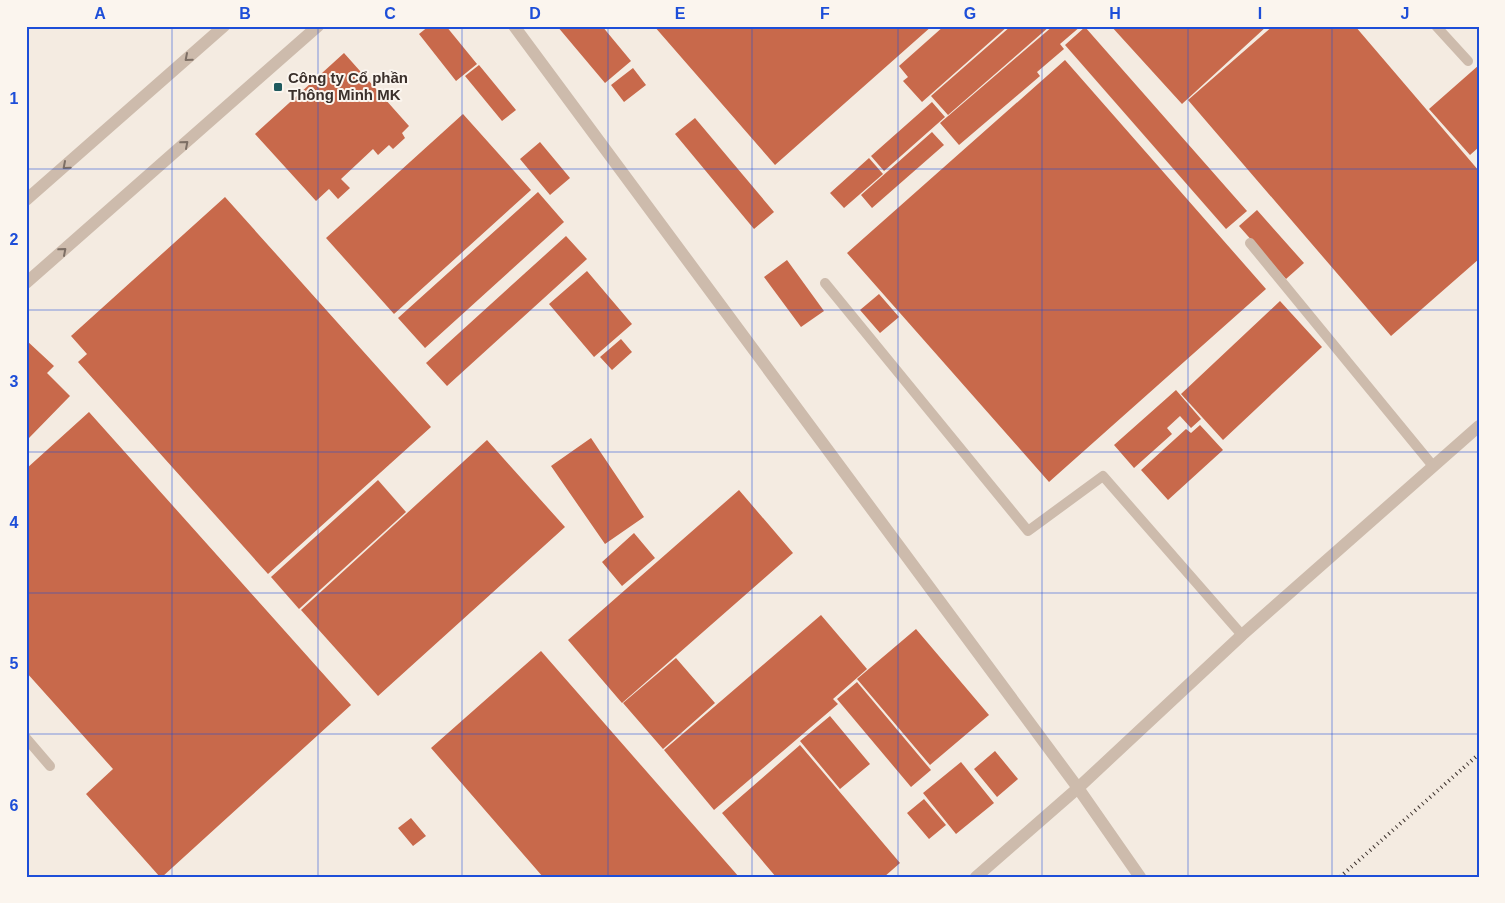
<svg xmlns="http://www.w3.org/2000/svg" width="1505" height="903" viewBox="0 0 1505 903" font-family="Arial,sans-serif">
<rect width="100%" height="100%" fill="#f4ebe1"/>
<path fill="#c8694b" d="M429 26H446L477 64 456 81 419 34Z
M557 26H602L631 61 605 83Z
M654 26H932L775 165Z
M944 26H1008L922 102 903 81 908 77 899 66Z
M1011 26H1050L948 115 931 96Z
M1053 26H1081L1060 44 1064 49 1037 72 1040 76 959 145 940 123Z
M1111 26H1267L1182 104Z
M1273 26H1355L1479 171V259L1391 336 1188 100Z
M1085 27 1247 211 1226 229 1065 45Z
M344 53 409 126 402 133 405 138 393 149 389 145 378 155 373 149 341 179 350 188 338 199 329 189 316 201 255 134Z
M1065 60 1266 289 1049 482 847 253Z
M479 65 516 110 502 121 465 76Z
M1479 65V147L1470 155 1429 109Z
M633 68 646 85 624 102 611 85Z
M932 102 945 117 884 171 871 156Z
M463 114 531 190 394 314 326 238Z
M695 118 774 212 754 229 675 134Z
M932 132 944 145 872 208 861 195Z
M540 142 570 178 550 195 520 159Z
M869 158 883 174 844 208 830 193Z
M538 192 564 222 425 348 398 318Z
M225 197 431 427 268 574 78 362 87 354 71 336Z
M1257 210 1304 263 1286 279 1239 226Z
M566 236 587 259 447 386 426 363Z
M787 260 824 311 801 327 764 277Z
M587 271 632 324 594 357 549 304Z
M879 294 899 317 880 333 860 310Z
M1280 301 1322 347 1223 440 1181 394Z
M621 339 632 352 612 370 600 357Z
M26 340 54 366 47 373 70 396 29 438 26 436Z
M1176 390 1201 419 1191 428 1180 416 1167 428 1172 434 1134 468 1114 445Z
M89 412 351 705 162 877H160L86 794 113 769 26 672V469Z
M1200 425 1223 450 1168 500 1141 470 1186 429 1191 433Z
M591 438 644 517 605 544 551 466Z
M487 440 565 527 378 696 301 610Z
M378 480 406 512 299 609 271 577Z
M739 490 793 553 622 703 568 640Z
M634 533 655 558 622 586 602 562Z
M821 615 867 669 833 699 838 704 714 810 664 750Z
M916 629 989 715 930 765 857 679Z
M541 651 739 877H543L431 748Z
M676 658 715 703 663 749 623 703Z
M857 682 931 770 911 787 837 699Z
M830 716 870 764 840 789 800 741Z
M800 745 900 863 884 877H776L722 813Z
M995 751 1018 779 997 797 974 769Z
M961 762 994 803 956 834 923 793Z
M924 799 946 825 929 839 907 813Z
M411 818 426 836 413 846 398 828Z"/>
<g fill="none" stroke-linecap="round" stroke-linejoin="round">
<path stroke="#cdbbac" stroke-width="10" d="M1436 26 1468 61
M1250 243 1433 466
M825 283 1028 531 1103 476 1242 635
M26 738 50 766"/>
<path stroke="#cdbbac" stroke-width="12" d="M514 26 1078 788 1140 877
M976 877 1078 788 1242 635 1479 426"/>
<path stroke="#cdbbac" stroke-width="12" d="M26 200 224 26
M26 283 318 26"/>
<path stroke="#3b302b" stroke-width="4" stroke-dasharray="1 4" stroke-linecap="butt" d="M1340 877 1479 754"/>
</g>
<defs><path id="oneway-chevron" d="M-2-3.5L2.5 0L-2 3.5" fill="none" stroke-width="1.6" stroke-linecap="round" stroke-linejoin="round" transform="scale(1.25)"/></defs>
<g stroke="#7d6f65">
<use href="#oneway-chevron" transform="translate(188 58) rotate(139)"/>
<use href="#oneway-chevron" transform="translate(185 144) rotate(-41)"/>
<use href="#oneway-chevron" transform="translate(66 166) rotate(139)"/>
<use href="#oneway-chevron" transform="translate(63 251) rotate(-41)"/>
</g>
<path fill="none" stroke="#1d4ed8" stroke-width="1" stroke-opacity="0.55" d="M172 26V877M318 26V877M462 26V877M608 26V877M752 26V877M898 26V877M1042 26V877M1188 26V877M1332 26V877M26 169H1479M26 310H1479M26 452H1479M26 593H1479M26 734H1479"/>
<rect fill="#1f5a5e" stroke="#fbf5ee" stroke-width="2" x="273" y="82" width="10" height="10" rx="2.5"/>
<g text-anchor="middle" stroke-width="4" stroke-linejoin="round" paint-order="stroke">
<g font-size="15" font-weight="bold" fill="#3b302b" stroke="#fbf5ee" text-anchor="start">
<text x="288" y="83">Công ty Cổ phần<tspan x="288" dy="17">Thông Minh MK</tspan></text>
</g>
</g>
<rect width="1505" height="903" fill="none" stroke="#fbf5ee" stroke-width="55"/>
<rect x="28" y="28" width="1450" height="848" fill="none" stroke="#1d4ed8" stroke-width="2"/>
<g font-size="16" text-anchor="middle" font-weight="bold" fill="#1d4ed8">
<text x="100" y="19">A</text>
<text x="245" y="19">B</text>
<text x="390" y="19">C</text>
<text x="535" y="19">D</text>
<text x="680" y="19">E</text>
<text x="825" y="19">F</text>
<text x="970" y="19">G</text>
<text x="1115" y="19">H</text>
<text x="1260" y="19">I</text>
<text x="1405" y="19">J</text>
<text x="14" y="104">1</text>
<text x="14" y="245">2</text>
<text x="14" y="387">3</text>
<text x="14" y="528">4</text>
<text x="14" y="669">5</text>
<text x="14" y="811">6</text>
</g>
</svg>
